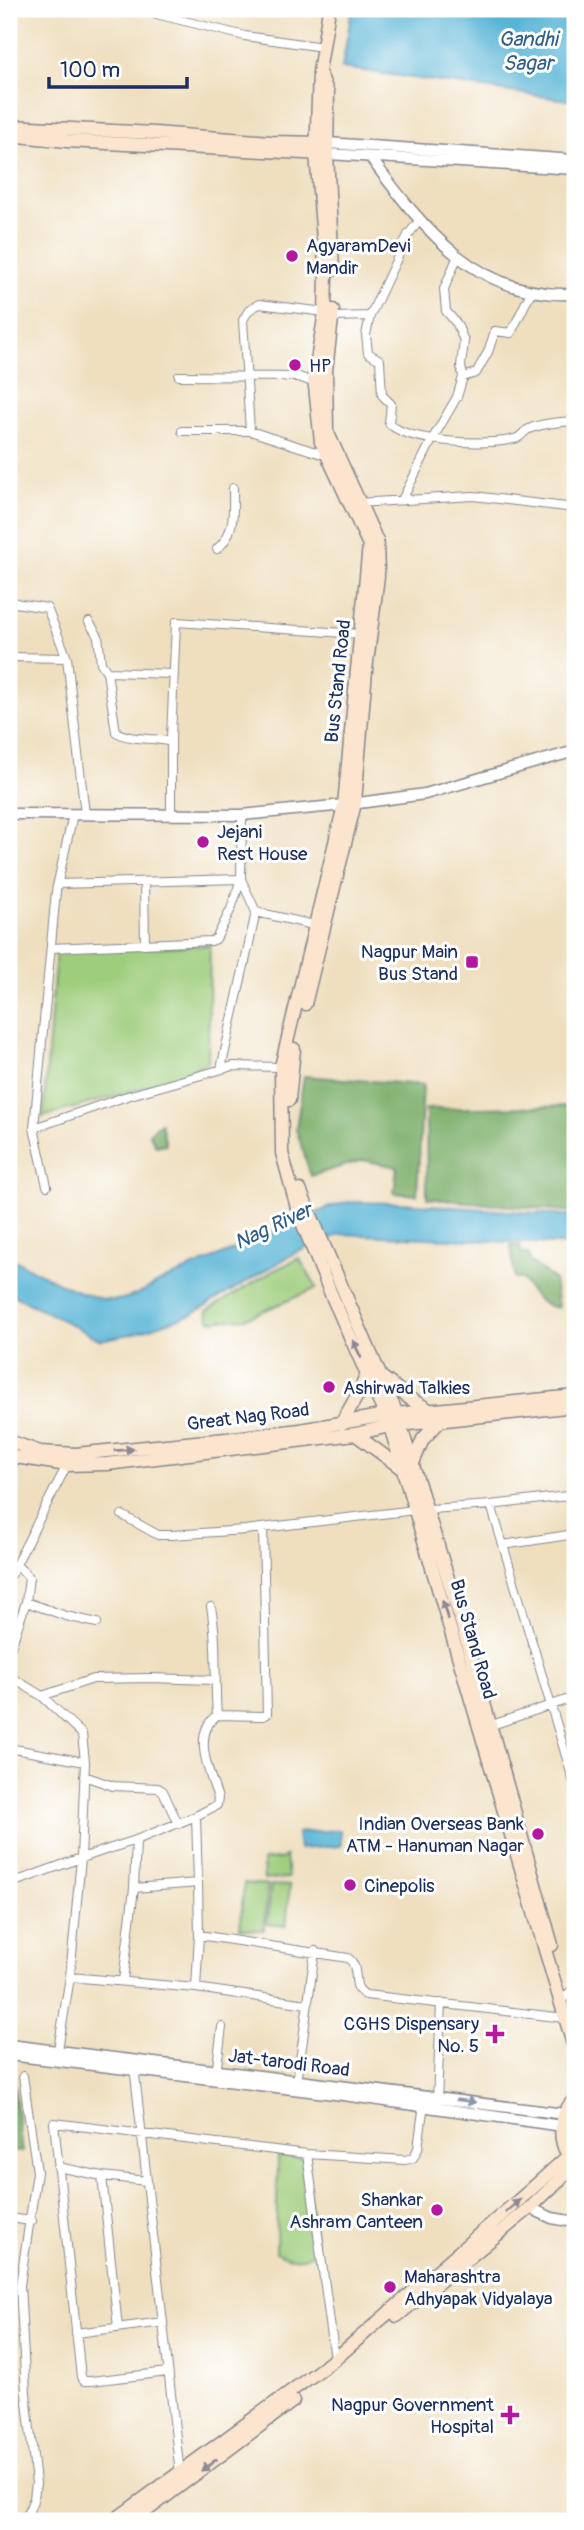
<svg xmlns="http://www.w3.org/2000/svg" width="584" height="2530" viewBox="0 0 584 2530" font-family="Pangolin,sans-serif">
<rect width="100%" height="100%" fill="#fff"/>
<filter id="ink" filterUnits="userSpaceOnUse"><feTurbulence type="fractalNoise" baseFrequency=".0143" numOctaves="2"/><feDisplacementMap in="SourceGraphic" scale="14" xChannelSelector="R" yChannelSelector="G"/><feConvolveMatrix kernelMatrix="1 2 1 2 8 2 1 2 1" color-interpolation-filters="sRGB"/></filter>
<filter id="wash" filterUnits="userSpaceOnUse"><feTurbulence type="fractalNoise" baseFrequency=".00686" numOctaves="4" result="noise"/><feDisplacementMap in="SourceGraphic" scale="28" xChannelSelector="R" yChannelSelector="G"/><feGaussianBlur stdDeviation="1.57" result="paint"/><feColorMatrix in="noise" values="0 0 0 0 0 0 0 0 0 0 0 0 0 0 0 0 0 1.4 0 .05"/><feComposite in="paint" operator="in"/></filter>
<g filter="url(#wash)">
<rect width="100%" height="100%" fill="#efdfbf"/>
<path fill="#9ecd7c" stroke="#5c7e6d" stroke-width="2" d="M210 945 208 1062 167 1081 43 1117 56 951Z
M299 1258 317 1288 247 1318 210 1321 207 1311 273 1271Z
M286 1856 288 1878 264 1880 263 1860 282 1859Z
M244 1883 268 1885 264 1930 240 1929Z
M271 1885 290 1886 286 1926 267 1924Z
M278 2156 304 2158 316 2246C311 2263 288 2260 276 2252Z"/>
<path fill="#7eb06c" stroke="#4c7065" stroke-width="2" d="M304 1076 423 1085 417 1195 394 1193 397 1167 363 1160 311 1176 296 1129Z
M575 1106V1212L427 1198 426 1109Z
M161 1123 166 1144 156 1146 149 1133Z
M511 1245 520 1246 522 1253 529 1254 530 1261 554 1280 558 1308C541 1305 530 1295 523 1279H515Z
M9 2067H12L22 2152 9 2151Z
M38 2508 53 2515 55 2521H33Z"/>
<path fill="#57b4d5" stroke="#39729a" stroke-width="2" d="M352 9H575V101L342 68Z
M347 1202 402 1203 575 1216V1245L341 1234 295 1253 192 1314 135 1333 101 1340 9 1293V1257C33 1270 91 1303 117 1300 132 1298 145 1290 158 1283L330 1207Z
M340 1830 341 1846 299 1849 297 1833Z"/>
</g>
<g filter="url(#ink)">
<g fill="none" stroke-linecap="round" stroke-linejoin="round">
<g stroke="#85878e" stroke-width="10">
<path id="minor" d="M136 9 245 36 323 47
M370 316 366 335 368 353 380 360 382 395 391 404 389 423C406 443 489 446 514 439 521 438 522 433 527 430 540 423 561 422 575 421
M332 317 370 316 408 235 419 221
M179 376 299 377 315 383
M463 377 476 373 488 352 495 331 511 333 532 290
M182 431H250L328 456
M250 431 243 320 249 310 259 304 325 312
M402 500 433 438 457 397 463 377 461 366 464 341 457 324 446 311 444 289 457 258
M357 503 473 496 575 508
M217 549C236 533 233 511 233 488
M9 602 47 608 67 658 85 814
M89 622 98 636 101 663 107 672
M9 657 67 658
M171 742C153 737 131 741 116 732L107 672 174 674
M73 814 56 891 34 1128 127 1096 233 1066 281 1067
M171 814V738L176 622 360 634
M242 815 241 879 256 912
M144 882 145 943
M51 948 211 941 216 939 231 909 241 879 58 884
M221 1069 256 912 318 926
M34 1128 47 1186
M491 1505 503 1545 575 1534
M122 1515 158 1535H172L245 1530 415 1510 491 1505 575 1495
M503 1545 575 1786
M9 1578 67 1465
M26 1602 66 1616 97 1623
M211 1607C218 1643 214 1678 217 1715
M9 1653 26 1602 29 1577 16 1565
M9 1676 42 1696 82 1734 85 1762 81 1858 9 1884
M42 1696 93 1679 149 1678 214 1680
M489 1726 575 1697
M9 1748 85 1762
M84 1776 113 1786 158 1788 163 1791 178 1824
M196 1816 217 1805 218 1798C210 1774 191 1734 217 1715L263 1716 267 1714 263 1528
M198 1883 199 1935 348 1958C362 1968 349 1988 366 1995L565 2018
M70 1977 81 1858 136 1840 196 1816 198 1883 134 1888 136 1840
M123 1981 134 1888
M196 1988 199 1935
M561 2001 575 1987
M57 2056 70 1977 196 1988 307 2004
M134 2066 180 2474
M216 2074 222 2027
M23 2076 37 2172 20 2285 26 2393 36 2483 34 2498 25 2521
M297 2083 315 1951
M437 2102 441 2003
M307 2154 335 2359
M58 2167 102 2176
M9 2218 32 2221
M118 2328 102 2176 147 2181
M76 2333 163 2322
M168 2372 91 2381H84L81 2377 54 2123 307 2154 405 2160 413 2158 418 2149 424 2103"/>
</g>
<g stroke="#85878e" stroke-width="13">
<path id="tertiary" d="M327 143 575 160
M327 154 575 169
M370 157C424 229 476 299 575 294
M9 814 242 815 344 805 425 794 575 751
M9 2045 565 2114
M9 2055 343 2095 562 2126
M530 2208 552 2218 575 2222"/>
</g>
<g stroke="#85878e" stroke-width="15">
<path id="secondary" d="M329 9 319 72 316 154 326 276 325 312 314 378 321 442 369 545 344 805 281 1067 282 1153 299 1215 331 1294 390 1426 575 2051
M321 76 328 93 327 154 333 270
M9 126 155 133 271 142 323 143
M9 135 67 141 323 154
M305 1004 355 803 366 670 378 576 377 541 327 431 326 371 333 310
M289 1100 294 1049
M300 1190 397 1414 459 1614 552 1945
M383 1378 409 1398 431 1411
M341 1424 358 1394 368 1372
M355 1434 401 1468
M9 1441 40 1452 76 1454 226 1439 300 1430 386 1415 575 1396
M9 1456 67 1465 107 1464 355 1434 390 1426 575 1406
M413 1463 423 1439 441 1420
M574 2161C556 2146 558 2114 575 2099
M397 2316 530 2208 575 2165
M113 2521 335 2359 527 2193 568 2156
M133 2521 293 2401"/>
</g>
<use href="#minor" stroke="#fff" stroke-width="8"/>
<use href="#tertiary" stroke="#fff" stroke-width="10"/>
<use href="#secondary" stroke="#fce5cf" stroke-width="12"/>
</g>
<defs><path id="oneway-solid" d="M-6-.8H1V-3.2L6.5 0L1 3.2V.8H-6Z" transform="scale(1.75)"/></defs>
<g fill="#8c8a96">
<use href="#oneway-solid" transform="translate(357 1349) rotate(-115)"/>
<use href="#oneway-solid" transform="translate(124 1450) rotate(-5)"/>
<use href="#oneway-solid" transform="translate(445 1610) rotate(-106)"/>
<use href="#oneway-solid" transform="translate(513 2206) rotate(-41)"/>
<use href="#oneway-solid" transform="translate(209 2465) rotate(143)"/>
</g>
<use fill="#8d97ae" href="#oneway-solid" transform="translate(466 2101) rotate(7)"/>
</g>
<g fill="#b5179e" stroke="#fff" stroke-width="2.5">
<circle cx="292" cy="256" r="7"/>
<circle cx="295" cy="365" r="7"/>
<circle cx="203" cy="842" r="7"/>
<rect x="465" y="955" width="14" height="14" rx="3.5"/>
<circle cx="329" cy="1387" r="7"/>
<circle cx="538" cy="1834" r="7"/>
<circle cx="350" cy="1885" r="7"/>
<path d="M491.5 2023.5h7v7h7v7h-7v7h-7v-7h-7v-7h7z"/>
<circle cx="437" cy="2210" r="7"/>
<circle cx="390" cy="2287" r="7"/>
<path d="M506.5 2404.5h7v7h7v7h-7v7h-7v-7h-7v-7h7z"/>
</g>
<g text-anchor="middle" stroke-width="6" stroke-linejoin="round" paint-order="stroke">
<g font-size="19" fill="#1b2f5e" stroke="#fff" text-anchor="start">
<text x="306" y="252">AgyaramDevi<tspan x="306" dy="22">Mandir</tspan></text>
<text x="309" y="372">HP</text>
<text x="217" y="838">Jejani<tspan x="217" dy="22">Rest House</tspan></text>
<text x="458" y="958" text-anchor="end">Nagpur Main<tspan x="458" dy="22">Bus Stand</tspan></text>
<text x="343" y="1394">Ashirwad Talkies</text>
<text x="524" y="1830" text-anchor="end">Indian Overseas Bank<tspan x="524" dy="22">ATM - Hanuman Nagar</tspan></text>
<text x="364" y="1892">Cinepolis</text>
<text x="479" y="2030" text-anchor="end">CGHS Dispensary<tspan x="479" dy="22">No. 5</tspan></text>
<text x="423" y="2206" text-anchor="end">Shankar<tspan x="423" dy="22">Ashram Canteen</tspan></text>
<text x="404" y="2283">Maharashtra<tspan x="404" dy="22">Adhyapak Vidyalaya</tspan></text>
<text x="494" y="2411" text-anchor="end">Nagpur Government<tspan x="494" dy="22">Hospital</tspan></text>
</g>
<g font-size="19" fill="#1b2f5e" stroke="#fff">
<text transform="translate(337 681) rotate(-84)" y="7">Bus Stand Road</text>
<text transform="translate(248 1416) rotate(-7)" y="7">Great Nag Road</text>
<text transform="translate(474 1639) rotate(74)" y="7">Bus Stand Road</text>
<text transform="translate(289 2062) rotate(7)" y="7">Jat-tarodi Road</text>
</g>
<g font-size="21" font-style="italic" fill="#305e88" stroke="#fff">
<text x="528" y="46">Gandhi<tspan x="528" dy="24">Sagar</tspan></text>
<text transform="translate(273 1226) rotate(-25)" y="7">Nag River</text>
</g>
</g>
<rect width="584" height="2530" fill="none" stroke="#fff" stroke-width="35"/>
<path d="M49 77v10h138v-10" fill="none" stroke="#1b2f5e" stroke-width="3.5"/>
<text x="60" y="77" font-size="21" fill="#1b2f5e" stroke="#ffffff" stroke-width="5" paint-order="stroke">100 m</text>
</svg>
